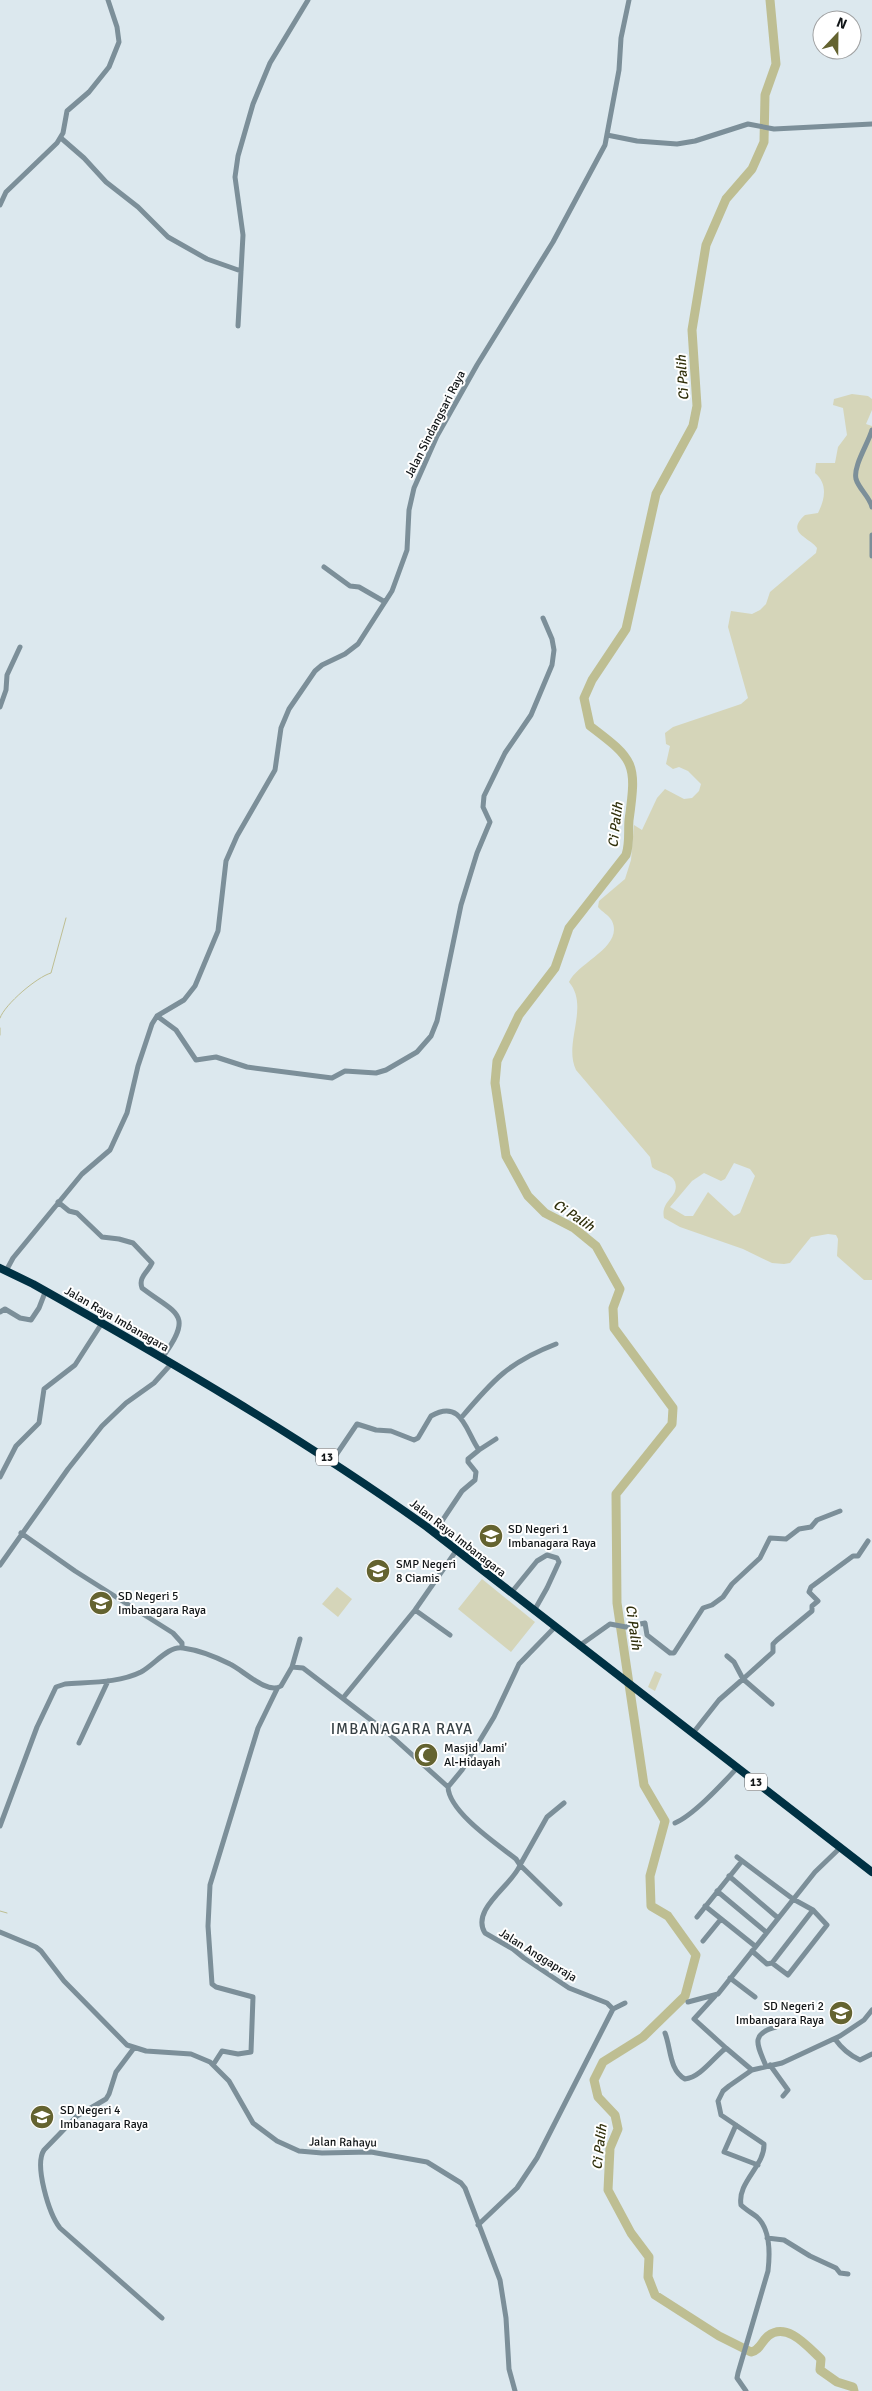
<svg xmlns="http://www.w3.org/2000/svg" width="872" height="2391" viewBox="0 0 872 2391" font-family="Signika,sans-serif">
<rect width="100%" height="100%" fill="#dce8ee"/>
<path fill="#d5d5b9" fill-rule="evenodd" d="M852 394 868 396 872 399V410L866 424 872 426V1280H864L837 1256 838 1239 836 1235 828 1234 811 1237 790 1263 784 1264 772 1263 743 1249 680 1227 664 1218C660 1200 680 1197 675 1182 672 1173 658 1173 652 1167L650 1157 576 1070C563 1043 590 1007 569 982 578 962 624 947 612 921 609 915 602 912 598 907L599 901 625 879 631 860 634 825 642 830 657 798 665 789 684 799 692 798 699 791 701 784 688 771 679 767 673 769 666 764 670 746 666 744 665 733 673 727 741 704 748 698 728 627 731 611 752 614 760 610 766 604 770 592 816 553 817 548C809 537 785 533 805 515L818 513C825 499 828 484 815 473L816 463H835L838 447 847 435 843 408 833 405 834 399ZM734 1163 750 1169 755 1176 740 1213 734 1216 708 1192 693 1216H685L670 1207 692 1181 704 1173 721 1181 725 1179Z
M484 1533 496 1542 491 1547 480 1538Z
M482 1579 535 1622 511 1652 458 1609Z
M337 1587 352 1599 338 1617 322 1604Z
M655 1671 662 1674 655 1691 648 1687Z
M835 2003 850 2021 845 2025 830 2006Z"/>
<g fill="none" stroke-linecap="round" stroke-linejoin="round">
<path stroke="#bebe92" stroke-width="1" d="M0 1018C5 1004 37 977 51 973L66 918
M0 1028V1035
M0 1911 7 1913"/>
<path stroke="#bebe92" stroke-width="9" d="M770 0 776 64 765 95 764 142 752 169 726 199 706 245 692 330 697 406 693 426 656 494 626 629 592 680 584 698 590 726C635 760 637 763 629 820 628 832 630 843 626 855L569 928 555 968 519 1015 497 1061 495 1083 506 1156 528 1196 545 1213 574 1228 596 1246 620 1289 613 1308 614 1328 673 1408 672 1424 616 1494 617 1603 644 1785 665 1821 650 1876 651 1906 668 1916 696 1955 685 1996 643 2037 603 2062 594 2080 598 2097 615 2115 618 2129 610 2148 608 2190 631 2233 649 2257 648 2277 655 2295 719 2336 751 2352C760 2350 761 2342 768 2336 787 2321 808 2347 821 2359L820 2370 837 2382 853 2387 854 2391"/>
<path stroke="#7c8f99" stroke-width="5" d="M607 135 637 141 677 144 695 141 748 124 774 129 872 124
M61 138 84 158 106 182 138 207 168 237 207 259 241 271
M0 205 6 192 57 143 63 133 67 111 89 92 109 67 119 42 117 27 108 0
M238 326 243 235 235 177 238 156 253 104 270 63 308 0
M872 430C868 444 853 466 856 479 859 489 869 496 872 507
M872 535V556
M324 567 350 586 359 587 385 602
M0 707 6 690 7 675 20 647
M157 1016 176 1030 196 1060 216 1057 247 1067 332 1078 345 1071 376 1073 386 1070 417 1052 431 1036 437 1021 461 905 477 853 490 822 483 807 484 796 505 753 531 715 552 665 554 650 552 639 543 618
M58 1202 69 1211 77 1213 102 1237 119 1239 133 1243 152 1263C148 1272 138 1277 142 1288 176 1314 195 1313 162 1358
M6 1271 13 1258 82 1174 110 1150 127 1113 138 1066 152 1024 157 1016 184 1000 195 986 218 931 226 861 237 836 275 770 281 728 289 709 315 671 322 665 345 654 358 644 392 591 407 550 409 510 414 488 437 436 477 365 553 242 605 145 619 70 621 38 629 0
M0 1312 5 1309 20 1318 31 1320 39 1308 46 1290
M461 1418C493 1380 509 1362 556 1344
M332 1461 357 1424 376 1430 391 1431 414 1440 418 1438 431 1416C462 1398 466 1432 479 1450L496 1439
M0 1477 16 1446 39 1423 44 1389 75 1365 102 1323
M21 1533 75 1571 173 1633 182 1643V1647
M434 1533 462 1491 475 1480 476 1472 468 1462V1459L479 1450
M0 1565 68 1469 102 1426 126 1403 154 1383 172 1363
M511 1593 537 1561 547 1555 557 1558 559 1562 547 1588 534 1611
M415 1610 450 1635
M579 1646 610 1624 626 1627 645 1623 647 1635 670 1653H674L703 1608 712 1605 723 1597 732 1584 760 1558 770 1538 786 1539 799 1529 811 1527 817 1520 840 1511
M727 1656 734 1662 743 1679 773 1652V1644L777 1640 812 1611V1606L818 1601 809 1592 811 1587 853 1556H858L868 1541
M292 1667 300 1639
M343 1698 415 1610 456 1551
M693 1733 719 1700 743 1679 772 1704
M79 1743 108 1681
M675 1823C694 1815 723 1783 738 1767
M0 1826 37 1727 56 1687 65 1684C90 1682 119 1683 141 1672 154 1665 169 1645 183 1648 198 1650 216 1657 230 1664 243 1670 267 1695 281 1686L292 1667 303 1668 388 1733 448 1787
M737 1857 793 1899 813 1910 827 1925 788 1975 772 1963 767 1964 752 1951
M729 1876 778 1918
M717 1891 766 1932
M560 1904 520 1865 547 1817 564 1803
M705 1906 755 1946
M697 1917 742 1861
M0 1932 36 1947 41 1951 64 1981 127 2045 146 2051 191 2054 210 2062 229 2081 253 2123 277 2141 299 2151 322 2153 371 2152 427 2162 461 2183 465 2188 500 2280 506 2318 509 2369 515 2391
M703 1941 721 1919
M772 1963 813 1910
M730 1978 755 1997
M715 1996 694 2019 726 2048
M688 2002 718 1994 815 1872 841 1847
M613 2009 625 2003
M665 2033C671 2048 669 2070 685 2079 700 2078 714 2057 726 2048L752 2070
M835 2039C842 2049 849 2055 860 2060L872 2054
M134 2048 116 2072 109 2094 106 2099 77 2116 44 2150C34 2165 49 2214 60 2228L162 2318
M213 2065 222 2051 238 2054 251 2052 253 1997 216 1987 212 1984 208 1926 210 1885 258 1728 277 1689
M770 2065 788 2090 783 2096
M766 2066C758 2046 749 2034 776 2027
M736 2125 724 2152 758 2165
M478 2225 517 2188 537 2158 613 2009 607 2003 569 1988 524 1958 513 1949 485 1933C470 1909 513 1885 520 1865L516 1859C497 1844 449 1812 448 1787L462 1770 494 1717 519 1664 555 1627
M767 2238 784 2240 810 2256 836 2268 840 2273 848 2274
M746 2391 737 2378 738 2373 768 2271C770 2254 771 2230 757 2217 752 2213 746 2210 741 2205 737 2182 765 2166 764 2144L721 2115 718 2101 723 2091 729 2086 752 2070 782 2063 840 2036 864 2020 872 2010"/>
<path stroke="#003143" stroke-width="8" d="M0 1268 33 1284C168 1360 301 1437 427 1527L872 1872"/>
</g>
<defs>
<g id="school-disc" transform="scale(1.25)"><circle r="9.5" fill="#646330" stroke="#fff"/><path d="M0-5L7-2L0 1L-7-2ZM-4 1L0 2.5L4 1V4Q0 6-4 4Z" fill="#fff"/></g>
<g id="mosque-disc" transform="scale(1.25)"><circle r="9.5" fill="#646330" stroke="#fff"/><path d="M3.5-4.9A6 6 0 1 0 3.5 4.9A5 5 0 1 1 3.5-4.9Z" fill="#fff"/></g>
</defs>
<g fill-rule="evenodd">
<use href="#school-disc" x="491" y="1536"/>
<use href="#school-disc" x="378" y="1571"/>
<use href="#school-disc" x="101" y="1603"/>
<use href="#mosque-disc" x="426" y="1755"/>
<use href="#school-disc" x="841" y="2013"/>
<use href="#school-disc" x="42" y="2117"/>
</g>
<g text-anchor="middle" stroke-width="4" stroke-linejoin="round" paint-order="stroke">
<g fill="#fff" stroke="#585b5d" stroke-width="1">
<rect x="316" y="1448.5" width="22" height="17" rx="4"/>
<rect x="745" y="1773.5" width="22" height="17" rx="4"/>
</g>
<g font-size="11" font-weight="bold" fill="#111517">
<text x="327" y="1461">13</text>
<text x="756" y="1786">13</text>
</g>
<g font-size="12" fill="#111517" stroke="#fff">
<text transform="translate(435 424) rotate(-63)" y="4">Jalan Sindangsari Raya</text>
<text transform="translate(117 1319) rotate(30)" y="4">Jalan Raya Imbanagara</text>
<text transform="translate(458 1538) rotate(38)" y="4">Jalan Raya Imbanagara</text>
<text transform="translate(538 1955) rotate(32)" y="4">Jalan Anggapraja</text>
<text transform="translate(343 2142) rotate(1)" y="4">Jalan Rahayu</text>
</g>
<g font-size="12" fill="#111517" stroke="#fff" text-anchor="start">
<text x="508" y="1533">SD Negeri 1<tspan x="508" dy="14">Imbanagara Raya</tspan></text>
<text x="396" y="1568">SMP Negeri<tspan x="396" dy="14">8 Ciamis</tspan></text>
<text x="118" y="1600">SD Negeri 5<tspan x="118" dy="14">Imbanagara Raya</tspan></text>
<text x="444" y="1752">Masjid Jami'<tspan x="444" dy="14">Al-Hidayah</tspan></text>
<text x="824" y="2010" text-anchor="end">SD Negeri 2<tspan x="824" dy="14">Imbanagara Raya</tspan></text>
<text x="60" y="2114">SD Negeri 4<tspan x="60" dy="14">Imbanagara Raya</tspan></text>
</g>
<g font-size="14" font-style="italic" fill="#30300c" stroke="#fff">
<text transform="translate(682 378) rotate(-94)" y="5">Ci Palih</text>
<text transform="translate(615 825) rotate(-83)" y="5">Ci Palih</text>
<text transform="translate(574 1215) rotate(33)" y="5">Ci Palih</text>
<text transform="translate(634 1627) rotate(82)" y="5">Ci Palih</text>
<text transform="translate(599 2147) rotate(-83)" y="5">Ci Palih</text>
</g>
<g font-size="15" letter-spacing="1" fill="#374145" stroke="#fff">
<text x="402" y="1734">IMBANAGARA RAYA</text>
</g>
</g>
<g transform="translate(837 35) rotate(22)"><circle r="24" fill="#ffffff" stroke="#a0a1a2"/>
<path d="M0-4L9 19L0 12L-9 19Z" fill="#646330"/>
<text y="-8" font-size="14" font-weight="bold" text-anchor="middle" fill="#111517">N</text>
</g>
</svg>
